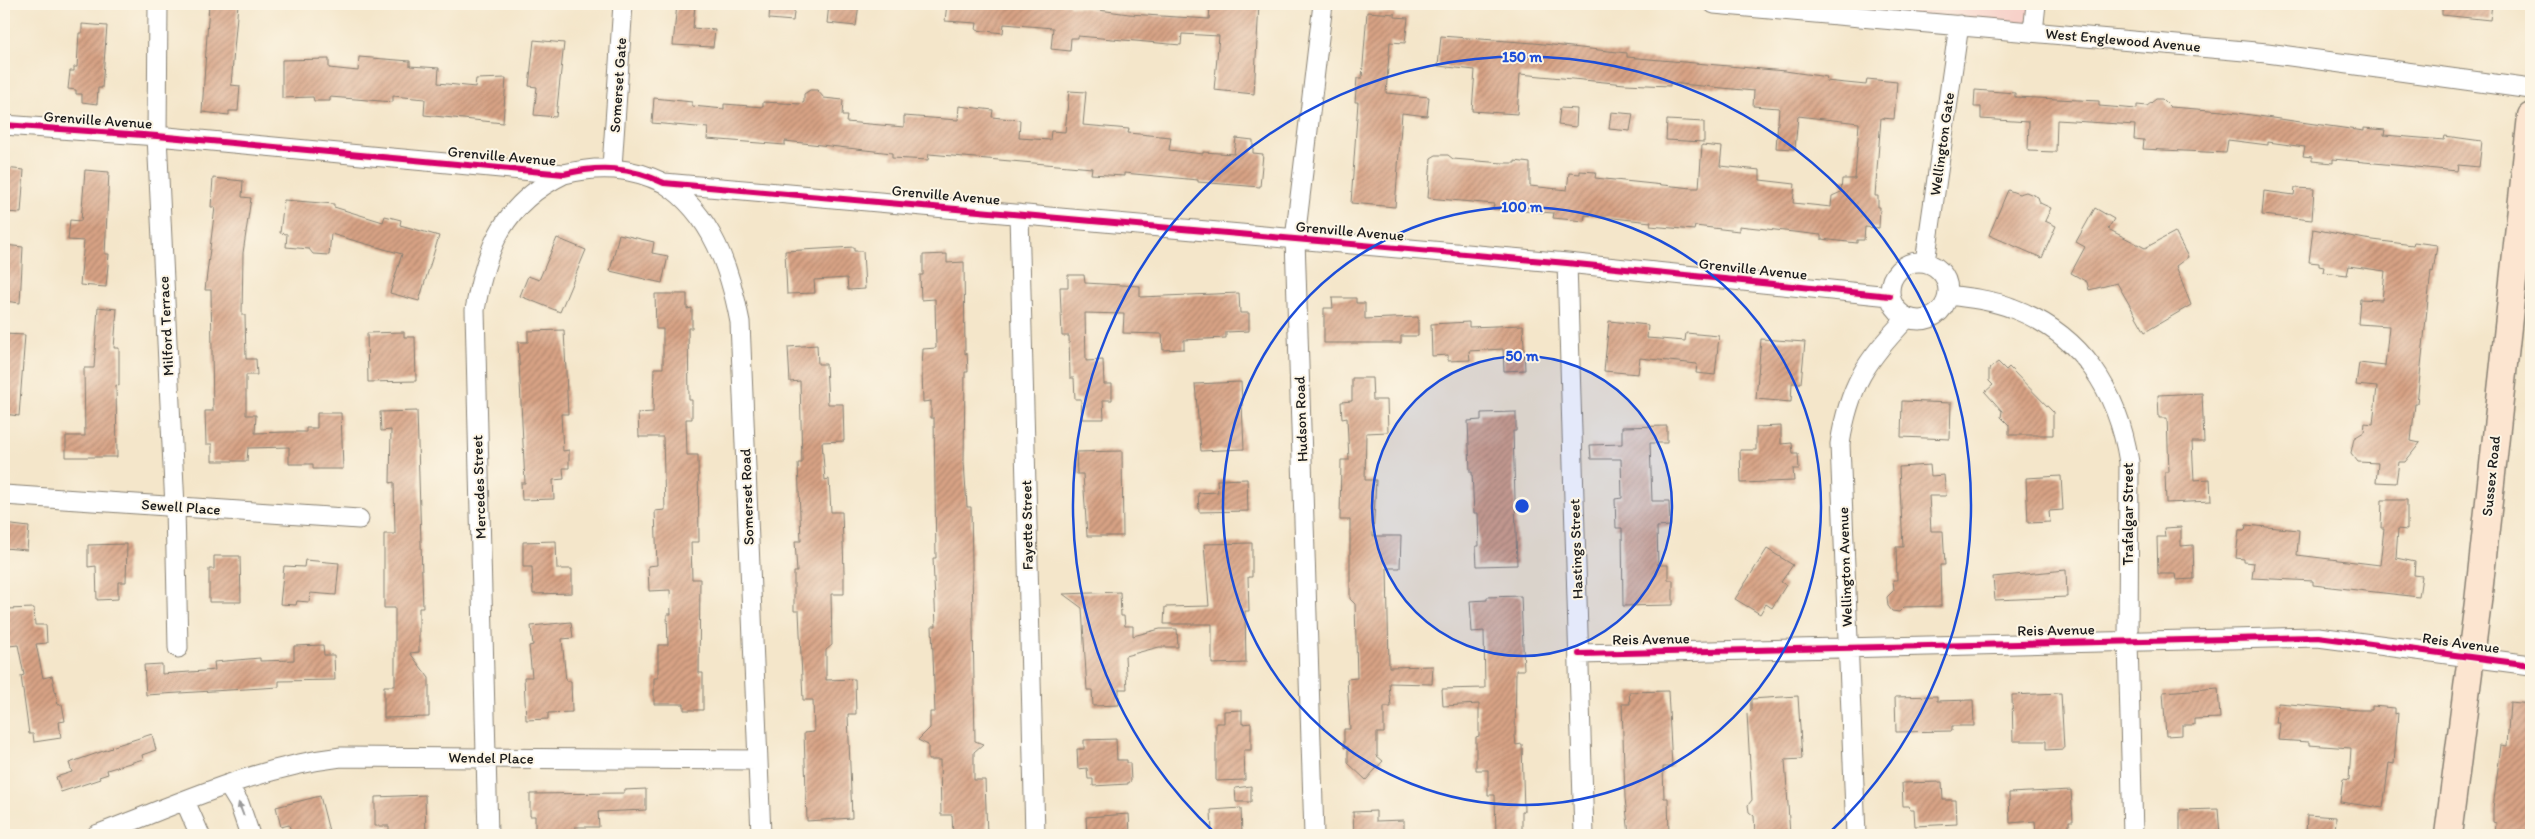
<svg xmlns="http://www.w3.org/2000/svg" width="2535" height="839" viewBox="0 0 2535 839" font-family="Itim,sans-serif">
<defs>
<pattern id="building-hatch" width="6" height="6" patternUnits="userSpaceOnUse" patternTransform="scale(1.25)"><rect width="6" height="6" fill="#d8a385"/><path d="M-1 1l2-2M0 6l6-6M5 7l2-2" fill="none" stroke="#ae846c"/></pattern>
</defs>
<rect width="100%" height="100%" fill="#fcf5e5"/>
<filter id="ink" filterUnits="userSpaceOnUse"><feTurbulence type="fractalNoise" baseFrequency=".02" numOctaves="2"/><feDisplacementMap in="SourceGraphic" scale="10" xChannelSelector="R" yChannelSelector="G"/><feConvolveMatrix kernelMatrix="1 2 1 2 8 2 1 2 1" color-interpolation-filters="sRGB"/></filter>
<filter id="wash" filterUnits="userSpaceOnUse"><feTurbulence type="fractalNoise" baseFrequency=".0096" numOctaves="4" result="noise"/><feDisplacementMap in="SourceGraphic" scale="20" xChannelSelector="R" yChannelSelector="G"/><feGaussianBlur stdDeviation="1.12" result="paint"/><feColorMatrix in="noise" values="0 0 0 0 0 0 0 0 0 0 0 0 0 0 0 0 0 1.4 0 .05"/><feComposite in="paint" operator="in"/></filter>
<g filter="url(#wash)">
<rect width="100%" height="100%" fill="#f4e6ca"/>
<path fill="#f7d1c9" d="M1727 4H2036L2033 32Z"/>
<g id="blocks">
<path fill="url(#building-hatch)" d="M209 4H238L231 85 240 86 238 111H229V115L202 112Z
M677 4H695L693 28 715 30 713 47 673 45Z
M770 4H795L793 21 769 19Z
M829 4H859L856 26 827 23Z
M947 4H1069V6L1129 14 1209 19 1210 7 1224 8 1225 4H1259L1254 94 1214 90 1219 36 1182 34 1181 45 1078 36V38H1071L1070 51 1051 49 1053 28 1004 24 1003 33 976 30 977 23 945 21Z
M2442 4H2492L2490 20 2442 15Z
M1367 12 1395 14V17L1408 18 1405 43 1390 42 1386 93 1429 97 1427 116 1402 113 1395 207 1351 203 1358 102H1355L1357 78H1362Z
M82 24 107 26 102 88H98L97 104 82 102V94H76V90L68 89 70 71H74V67H77L79 33H82Z
M1441 36 1534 43 1627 53V57L1785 71 1827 77 1826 81 1866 85 1867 79 1897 82 1894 119 1881 118 1875 196H1878V207H1880L1879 228 1865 227 1864 240H1857V243L1821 239V235L1739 226V231L1695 226 1694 230 1650 226 1651 222 1585 215 1584 221 1553 218 1554 213 1493 209 1494 204 1428 198 1431 158 1436 155H1448L1453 159 1503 163H1515V161L1530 163V186L1567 190 1569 173 1580 174V171L1596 172 1595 178 1692 188H1699L1702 145 1722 147 1720 166 1760 170V180L1795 184 1793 203 1831 207 1832 196 1841 192 1842 179H1855L1859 123 1798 116 1795 149 1776 148 1779 108 1753 106 1754 91 1670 83V86L1625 84 1520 74 1517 114 1472 111 1475 70 1438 66Z
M534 40 564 43 556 117 534 115 537 87 529 86Z
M359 57 410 61V66L439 68 438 83 475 87 476 79 506 78 503 123 424 115 425 99 393 96V102L330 97V101H314L313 97 282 98V60L329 59V68L358 71Z
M810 90H817L824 98 843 100 842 116H847L846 122 904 127V116L958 120 959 106 993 110 992 117 1020 120 1019 138 1050 140 1051 131 1065 132 1069 91 1086 92 1083 125 1129 129 1128 133 1171 137 1169 150 1203 154V152L1234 154 1236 138 1253 140V153L1263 154 1260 187 1198 182V180L1124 173V176L1091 174 1092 168 929 154 928 160 892 158V153L785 141V145L707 139 708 128 652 123 654 98 692 102V106L724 109V104L763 107V102L801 104 804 102V94Z
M1975 90 2015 93V97L2099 101V106L2137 109V105L2147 106 2156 99H2162L2170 107 2223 111 2364 131V128L2385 130 2384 135 2444 140 2445 136 2482 141 2479 167 2458 165 2457 171 2333 159V163L2312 161V157L2303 156 2305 147 2268 142V145L2228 140 2226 153 2143 149 2144 140 2134 139 2135 125 2057 120 2056 152 2028 151 2029 122 1981 119V107H1974Z
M1560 108 1577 109 1576 127 1558 125Z
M1611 112 1633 114 1630 131 1609 129Z
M1667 120 1704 122V142L1666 140Z
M4 168 24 170 21 213 4 212Z
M85 170 109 172 105 254H109L106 287 80 285 84 241 68 240 70 220 81 221Z
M213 178 243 181 242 197 251 198 243 253 242 315H245L246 359H256L257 375H246V415H256L255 433 288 432H306V428H317V413H341L343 469H313V464H289V447L248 448 247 461H212V444H206L205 411H213L211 290H205L215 207H211Z
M2295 188 2314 189 2312 220 2262 215 2264 191 2294 195Z
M2008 190 2019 194 2026 192 2038 197 2040 203 2051 208 2045 221 2056 226 2042 258 1989 235Z
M284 200 334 204V207L383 222 385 216 401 220 400 225 439 236 419 301 390 293 402 254 331 234 329 255 313 254 309 249 286 247 287 234 280 233Z
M2095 208 2114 219 2108 229 2145 248 2175 232 2188 257 2176 266 2191 305 2145 332 2117 283 2089 290 2087 282 2071 273 2085 247 2076 242Z
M2313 229 2365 239 2413 245 2414 242 2437 245 2433 272 2431 271 2417 404H2415L2411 441 2420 443 2405 462H2399L2396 483 2376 482 2378 463 2358 462 2351 453 2354 438 2364 432 2365 423 2373 424 2377 387 2356 385 2359 363 2385 366 2389 326 2358 324 2360 299 2382 300 2385 271 2349 266 2347 275 2323 272 2324 267 2319 266V263L2309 262Z
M619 234 654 242 652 253 668 256 662 283 610 271Z
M557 238 586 250 560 312 520 296 528 276 539 280Z
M4 245 23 247 20 303 4 301Z
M854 247V251H863L865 289 848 290 847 278 814 280 815 293 787 294 785 251Z
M947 254V263L964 262 965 354 967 353 968 372H965L964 462 967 507H971L975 741 983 744 974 752V780H985L987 835H953L952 815H941L940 760H928V745L918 740 930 728V712H935L932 626H936L933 558H936L934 418H931V401L923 402 922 370 923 349 936 348 935 299 921 300 920 275H923V255Z
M1068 275H1084L1085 283 1140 286V297L1239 293 1240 313H1249V331L1226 332V338L1184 340V349L1163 350 1162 334 1123 333 1124 314 1085 313 1086 361 1103 360 1104 384H1112V400H1103L1104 419H1082L1081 399H1075L1074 378H1070L1069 336H1062L1060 287H1068Z
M655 294H687V309L692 308V328H688L689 400H692V419H686L687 455H698L699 542H691L692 579H700L699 673H703V710H684V704H654V678H658V645H668L667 614H671L670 590 649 591 648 566 657 565 655 511 665 510 663 437H639L638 413 653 412 654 368H663V329H656Z
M1332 298H1356V303H1365V319L1418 317V336H1401V343H1324V308H1333Z
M98 307 117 309 114 348H119V386L116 385 117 457H66V436H85L84 368H94Z
M1609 321 1648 325 1647 338 1685 341 1686 333 1719 336 1715 375 1696 373 1697 364 1640 358 1638 374 1604 371Z
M1469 322V327L1523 325 1525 370 1504 371 1503 349 1469 351 1470 360 1448 361V355L1432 356 1431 324Z
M564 330 568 414H561L563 451 569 450V468H563L564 479 553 480 554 499 522 500 521 483H525L518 342H528V331Z
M404 332V337H415L416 381 368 382 367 333Z
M4 334 25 335 19 416 4 414Z
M1761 339 1805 342 1801 383H1792L1791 402 1756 399Z
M817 345 818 364H826L828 404H843L844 441 822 442 825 480 829 479 831 512H842L844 573V594H831L832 645 826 650V680L855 679 856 714H848L852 818 807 821 804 733 814 732 813 700H803L799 611H794V572H797L795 541H801L798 463H802L800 381 790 382 788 347Z
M1998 362 2006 370 2009 367 2053 412V435H2009V425L2001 417 2002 411 1985 392 1993 385 1989 381V369Z
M1352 378H1372L1373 400H1387L1388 432 1366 433 1365 480H1376L1373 536H1401L1400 568H1387L1389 667 1433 666 1432 684 1389 683 1391 707H1384V733H1377V756L1383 761 1366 780 1348 763V747L1344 748V729H1350L1347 679 1357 678 1355 604 1350 599V520H1340L1341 460H1349L1347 418 1342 419 1341 402 1352 401Z
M1241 382 1244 449 1201 451 1195 384Z
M2202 393 2204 442H2192L2194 480 2210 479 2211 501 2166 503 2165 472H2169L2167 418H2159L2158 395Z
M1902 401 1951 403 1950 439 1901 437Z
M417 411 423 608H419V652L410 653 429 678V717L384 718V686H395V608H384V534H395L394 482 390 483 391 430 381 431 380 412Z
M1516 412V431H1513L1517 565 1477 566 1476 546H1479L1478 513H1474L1472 472H1470L1468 421 1481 420V413Z
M1667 426V443H1650L1652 501H1669L1670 526 1657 527 1658 565H1668V580H1673V605L1623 606 1622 528H1616L1615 499 1622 498 1621 459H1591L1590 445 1622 444V427Z
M1781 426V444L1792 443 1793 454H1798L1799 469H1793L1794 481 1741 483 1740 450H1756V427Z
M1122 451 1123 536H1087L1083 474H1077L1076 452Z
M1930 465 1931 476 1944 475 1946 496H1929L1931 531H1943L1945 565H1940L1941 606 1904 607 1899 612 1892 611 1888 606 1887 597 1894 590 1893 580H1897L1896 547H1903L1899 467Z
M2061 476 2063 510 2049 511 2050 522 2028 523 2026 478Z
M1247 479 1248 511 1199 512 1198 493 1218 492 1217 480Z
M2382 500H2407V530L2398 529 2396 558 2415 562 2414 575 2422 576 2419 597 2313 585V581L2252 578 2254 563 2244 562V559L2236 558 2239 530H2245L2246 525 2299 530 2297 555 2380 565 2384 528H2381Z
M4 524 29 527 27 550 4 548Z
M2181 527V546L2193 545 2194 579 2176 580 2175 574H2158L2157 537H2165L2164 528Z
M556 541 557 569H572V593L533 594 532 567H523V542Z
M1252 543V577H1248L1249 611H1245L1246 663 1212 664V624H1164L1165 607 1209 606 1204 544Z
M127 544 126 582H118V599L97 600 96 566 88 567V545Z
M1767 549 1793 565 1781 582 1786 585 1772 608 1766 604 1760 614 1735 599Z
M214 556H240L241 602H209V569H214Z
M305 560 339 563 336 595 310 593 309 602 297 601 296 605 280 604 284 566 304 567Z
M2066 570 2067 597 1995 600 1993 577Z
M1120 592 1121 616H1124L1125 626H1133V636L1160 629H1177L1178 647H1159L1125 656 1127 689H1119V705L1093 706 1092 690H1087L1082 608 1063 594Z
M1521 596 1524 670H1516L1515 736 1516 745 1522 744 1524 811H1522V835H1496L1495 795H1488V770H1476V737L1479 736V704L1443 706 1442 689 1485 688 1484 631 1472 632 1470 601 1487 600V597Z
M34 608 35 625H46L47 643 36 644 43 678 52 676 58 705 62 704 65 721 59 722 61 738 34 742 33 734H29L21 676 24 675 18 645 9 646 7 609Z
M571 622 573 638 562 639 566 681H571L572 712 548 713V719L526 720 524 677H532L529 646 533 645 531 626Z
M323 645 324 655H334L335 680 279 681V687L146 695 144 665 162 664V674L204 671 215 670 214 662 260 658V661L294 660V646Z
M2218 688 2220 718 2194 719V725H2182V735L2166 736 2163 692Z
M1668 691 1672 767H1663L1664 798H1668L1669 835H1629L1625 798 1622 704H1630L1629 692Z
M2061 693 2064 749 2046 750V741H2013L2012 695Z
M1798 696 1802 759 1785 760 1790 835H1755L1754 816 1749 812 1748 805 1752 800 1747 714 1751 710V699Z
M1937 696V701L1973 700 1974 726H1952V731L1896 732 1895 697Z
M2510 702 2531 704V835H2495L2496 823 2493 822V808L2501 745 2507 746Z
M2278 703 2358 710H2372V706L2395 708V714L2398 713 2394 764 2389 763 2383 808 2340 802 2343 779 2349 780 2351 748 2309 745V742L2278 740 2280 723H2276Z
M1242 710V724L1251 723V750H1244L1245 780 1216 781V723H1224V711Z
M152 734 156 750 142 755 143 759 107 770 108 774 99 777 100 779 61 792 56 777 72 772 69 763 112 748 111 747Z
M1116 739 1117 760H1127V763H1130L1131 781 1128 782V784L1093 786V779H1088L1087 768 1078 769 1077 749H1084V740Z
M1942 782 1943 800H1956L1957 824 1915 826 1914 810H1910L1909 806H1903L1902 783Z
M1251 786V802H1236L1235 788Z
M646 789V810L598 812 599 827H575V835H535V816H530V794L624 793V790Z
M2071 790 2073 821H2069V835H2036L2035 821 2010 823 2009 793Z
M425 795 426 835H389V826H375V797Z
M320 796 330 835H292L289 825 281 827 276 807Z
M1241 808 1242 835H1212L1211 810Z
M2218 809 2220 835H2180V810Z
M1376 811V821L1404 820V835H1354L1353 812Z
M1129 814 1130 835H1087L1086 817Z
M2307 815 2336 817 2335 835H2306Z"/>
</g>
</g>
<g filter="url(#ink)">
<use href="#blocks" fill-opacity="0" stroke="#888173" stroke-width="1"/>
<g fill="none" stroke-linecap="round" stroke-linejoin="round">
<g stroke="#888173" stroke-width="21">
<path id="street" d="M158 4 157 136 175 507 178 648
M1714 4 2267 53 2531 89
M2033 32 2036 4
M4 125 157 136 564 174C600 165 630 167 664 183L1567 263 1890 296
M612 167 623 4
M664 183C712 214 730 269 740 322L761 835
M1019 214 1035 835
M1890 291a29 29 0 1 1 58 0a29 29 0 1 1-58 0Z
M1925 262 1959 25
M1567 263 1584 835
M1948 295C1970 298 1992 300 2012 308 2082 334 2118 391 2129 462L2128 641 2133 835
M4 495 359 519
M1579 654 2318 637 2531 665
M228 785 239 803 250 835
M185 801 200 835
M96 835C176 805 255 767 341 757L758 760
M488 835 475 310C486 247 504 203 564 174
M1314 835 1295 239 1323 4
M1856 835 1840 444C1849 386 1866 360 1907 318"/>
</g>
<g stroke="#888173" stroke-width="29">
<path id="secondary" d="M2448 835 2478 602 2531 116"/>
</g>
<use href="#street" stroke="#fff" stroke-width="19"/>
<use href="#secondary" stroke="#fce5d0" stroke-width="26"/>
<g stroke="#fcf5e5" stroke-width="9">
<path id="cycleway" d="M4 125 157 136 564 174C600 165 630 167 664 183L1567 263 1890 296
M1579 654 2318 637 2531 665"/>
</g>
<use href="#cycleway" stroke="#d6006c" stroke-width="6"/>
</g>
<defs><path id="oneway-solid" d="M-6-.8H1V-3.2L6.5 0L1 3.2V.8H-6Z" transform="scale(1.25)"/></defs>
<use fill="#999" href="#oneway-solid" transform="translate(241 809) rotate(-111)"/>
</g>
<circle cx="1522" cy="506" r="150" fill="#1d4ed8" fill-opacity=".12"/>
<g fill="none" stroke="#1d4ed8" stroke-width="2.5">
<circle cx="1522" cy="506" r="150"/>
<circle cx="1522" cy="506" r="299"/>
<path d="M1216 834A449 449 0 1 1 1828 834"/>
</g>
<g text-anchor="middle" stroke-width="4" stroke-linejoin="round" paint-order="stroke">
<g font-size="15" fill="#1c1c1c" stroke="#fcf5e5">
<text transform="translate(2123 40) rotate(5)" y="5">West Englewood Avenue</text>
<text transform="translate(618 85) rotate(-86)" y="5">Somerset Gate</text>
<text transform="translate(98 120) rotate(4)" y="5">Grenville Avenue</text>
<text transform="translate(1942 144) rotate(-82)" y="5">Wellington Gate</text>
<text transform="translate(502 156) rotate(5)" y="5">Grenville Avenue</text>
<text transform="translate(946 195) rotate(5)" y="5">Grenville Avenue</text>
<text transform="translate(1350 231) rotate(5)" y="5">Grenville Avenue</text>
<text transform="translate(1753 269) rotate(6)" y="5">Grenville Avenue</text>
<text transform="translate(166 326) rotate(-93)" y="5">Milford Terrace</text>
<text transform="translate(1301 419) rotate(-92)" y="5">Hudson Road</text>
<text transform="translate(2491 476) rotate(-84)" y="5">Sussex Road</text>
<text transform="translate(479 487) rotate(-92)" y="5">Mercedes Street</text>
<text transform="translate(747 497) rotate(-92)" y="5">Somerset Road</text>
<text transform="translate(181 507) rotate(4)" y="5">Sewell Place</text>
<text transform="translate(2128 514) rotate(-90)" y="5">Trafalgar Street</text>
<text transform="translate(1027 525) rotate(-91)" y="5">Fayette Street</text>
<text transform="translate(1576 549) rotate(-92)" y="5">Hastings Street</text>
<text transform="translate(1845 567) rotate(-92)" y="5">Wellington Avenue</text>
<text transform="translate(2056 630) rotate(-1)" y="5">Reis Avenue</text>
<text transform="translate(1651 639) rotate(-1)" y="5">Reis Avenue</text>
<text transform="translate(2461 643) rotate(8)" y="5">Reis Avenue</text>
<text transform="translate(491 758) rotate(1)" y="5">Wendel Place</text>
</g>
</g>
<circle cx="1522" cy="506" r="8" fill="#1d4ed8" stroke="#fcf5e5" stroke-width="2.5"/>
<g font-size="15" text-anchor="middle" font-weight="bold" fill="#1d4ed8" stroke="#fcf5e5" stroke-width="4" stroke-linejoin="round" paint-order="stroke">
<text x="1522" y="62">150 m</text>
<text x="1522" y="212">100 m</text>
<text x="1522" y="361">50 m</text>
</g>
<rect width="2535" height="839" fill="none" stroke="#fcf5e5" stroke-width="20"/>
</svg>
